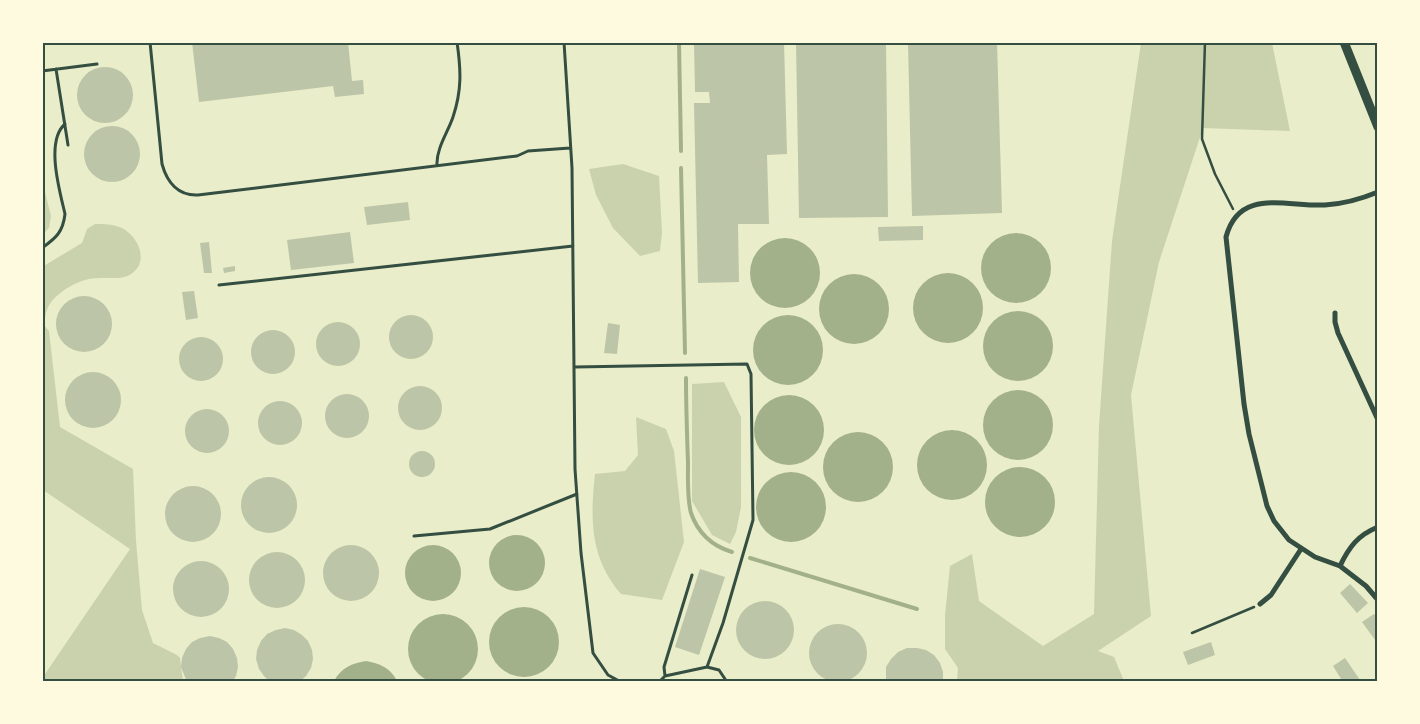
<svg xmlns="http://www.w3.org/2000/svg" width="1420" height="724" viewBox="0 0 1420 724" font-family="Rubik,sans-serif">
<rect width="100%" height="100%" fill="#e9edc9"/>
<path fill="#cad2ad" d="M1141 43H1272L1290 131 1203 128 1159 262 1131 395 1151 616 1098 651 1114 657 1124 681H957L958 668 945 649V615L950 566 972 554 979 601 1043 646 1094 614 1099 426 1112 241Z
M623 164 659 176 662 233 660 251 640 256 613 228 596 195 589 169Z
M42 180 51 216 49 228 43 234Z
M95 224C104 224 113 224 122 228 138 236 150 262 131 274 124 279 113 278 104 278 99 278 94 278 89 279 74 282 52 295 47 310 45 314 45 320 44 325L49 331 60 427 133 469 136 541 142 610 153 643 177 655 180 658 183 681 46 682 43 680V677L130 549 43 490 42 267 82 243 87 229Z
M724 382 741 417V507L736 532 730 544 712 535 692 501V384Z
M636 417 666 429 674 451 684 542 662 600 621 594C590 558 590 519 595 474L625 471 638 455Z"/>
<path fill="#a3b18a" d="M981 268a35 35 0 1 1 70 0a35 35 0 1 1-70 0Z
M750 273a35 35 0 1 1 70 0a35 35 0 1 1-70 0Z
M913 308a35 35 0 1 1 70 0a35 35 0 1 1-70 0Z
M819 309a35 35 0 1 1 70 0a35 35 0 1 1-70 0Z
M983 346a35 35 0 1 1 70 0a35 35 0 1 1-70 0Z
M753 350a35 35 0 1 1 70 0a35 35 0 1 1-70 0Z
M983 425a35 35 0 1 1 70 0a35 35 0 1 1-70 0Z
M754 430a35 35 0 1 1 70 0a35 35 0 1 1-70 0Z
M917 465a35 35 0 1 1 70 0a35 35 0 1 1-70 0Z
M823 467a35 35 0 1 1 70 0a35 35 0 1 1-70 0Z
M985 502a35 35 0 1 1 70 0a35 35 0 1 1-70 0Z
M756 507a35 35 0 1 1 70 0a35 35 0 1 1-70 0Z
M489 563a28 28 0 1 1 56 0a28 28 0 1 1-56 0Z
M405 573a28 28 0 1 1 56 0a28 28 0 1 1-56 0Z
M489 642a35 35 0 1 1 70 0a35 35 0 1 1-70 0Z
M408 649a35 35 0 1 1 70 0a35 35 0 1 1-70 0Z
M366 661C379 663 391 668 397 681H334C341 668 352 663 366 661Z"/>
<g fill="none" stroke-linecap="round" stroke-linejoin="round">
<path stroke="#a3b18a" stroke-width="4" d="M679 42 681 151
M681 168 685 353
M686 378C686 406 687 435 688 463 688 479 687 498 691 513 698 533 712 546 732 552
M750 558 917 609"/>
</g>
<path fill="#bcc5a7" d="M192 42H348L352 81 363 80 364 94 335 97 333 86 199 102Z
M694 42H784L787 154 767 155 769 224H738L739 282 698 283 694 103H710L709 92H695Z
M796 42H886L888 217 799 218Z
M908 42H997L1002 213 912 216Z
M77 95a28 28 0 1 1 56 0a28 28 0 1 1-56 0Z
M84 154a28 28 0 1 1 56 0a28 28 0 1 1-56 0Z
M408 202 410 220 367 225 364 207Z
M923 226V240L879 241 878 227Z
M350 232 354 263 291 270 287 240Z
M209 242 212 273H204L200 243Z
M235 266V271L224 273 223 268Z
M194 291 198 318 186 320 182 292Z
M56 324a28 28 0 1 1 56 0a28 28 0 1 1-56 0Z
M389 337a22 22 0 1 1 44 0a22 22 0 1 1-44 0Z
M316 344a22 22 0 1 1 44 0a22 22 0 1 1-44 0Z
M608 323 620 325 617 354 604 353Z
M251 352a22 22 0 1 1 44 0a22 22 0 1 1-44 0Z
M179 359a22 22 0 1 1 44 0a22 22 0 1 1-44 0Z
M65 400a28 28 0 1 1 56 0a28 28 0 1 1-56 0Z
M398 408a22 22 0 1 1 44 0a22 22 0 1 1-44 0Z
M325 416a22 22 0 1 1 44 0a22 22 0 1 1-44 0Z
M258 423a22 22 0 1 1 44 0a22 22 0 1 1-44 0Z
M185 431a22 22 0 1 1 44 0a22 22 0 1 1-44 0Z
M409 464a13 13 0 1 1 26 0a13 13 0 1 1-26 0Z
M241 505a28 28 0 1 1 56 0a28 28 0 1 1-56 0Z
M165 514a28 28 0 1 1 56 0a28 28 0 1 1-56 0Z
M323 573a28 28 0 1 1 56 0a28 28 0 1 1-56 0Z
M249 580a28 28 0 1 1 56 0a28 28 0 1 1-56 0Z
M173 589a28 28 0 1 1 56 0a28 28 0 1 1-56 0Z
M700 569 725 577 699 655 675 647Z
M1350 584 1368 603 1357 613 1340 593Z
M736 630a29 29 0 1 1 58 0a29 29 0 1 1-58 0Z
M1374 614 1378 618V644L1362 622Z
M809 653a29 29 0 1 1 58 0a29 29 0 1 1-58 0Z
M285 628 294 630 302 635 308 641 312 650 313 659 311 668 306 676 299 682H270L264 676 259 669 256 659 257 650 261 641 267 634 276 630Z
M210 636 219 638 227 642 233 649 237 658 238 667 236 676 232 682H187L181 667 182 658 186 649 192 642 200 638Z
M1211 642 1215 655 1188 665 1183 652Z
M907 648H917L926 650 934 655 940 663 943 672V682H886V667L891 659 898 652Z
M1345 658 1360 680 1357 682H1343L1333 666Z"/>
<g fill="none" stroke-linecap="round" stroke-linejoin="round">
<path stroke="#344e41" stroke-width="2.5" d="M1205 42 1202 139 1215 174 1233 209
M1192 633 1254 607"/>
<path stroke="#344e41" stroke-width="3" d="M150 42 162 164C167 182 178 196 198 195L517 156 528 151 570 148
M564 42 572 168 575 469 581 553 593 653 608 675 621 682
M56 69 68 145
M42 71 97 64
M437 165C436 149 448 132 453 117 462 90 461 70 457 42
M42 248C56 238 63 232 65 214 60 192 45 141 65 124
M219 285 573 246
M575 367 747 364 751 374 753 520 723 623 707 667
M414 536 490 529 577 494
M665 676 707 667 719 670 727 682
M659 682 665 676 664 667 692 575"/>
<path stroke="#344e41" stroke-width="5" d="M1378 192C1361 199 1343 204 1325 205 1287 207 1239 187 1226 237L1244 404 1249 434 1267 506 1274 521 1289 540 1315 557 1340 566 1366 586 1378 600
M1335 313V322L1338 333 1378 420
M1340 566C1349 547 1358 535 1378 527
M1260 604 1271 595 1301 549"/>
<path stroke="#344e41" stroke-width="9" d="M1344 42 1378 127"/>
</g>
<rect width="1420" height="724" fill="none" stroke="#fefae0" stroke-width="88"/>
<rect x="44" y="44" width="1332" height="636" fill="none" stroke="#344e41" stroke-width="2"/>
</svg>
